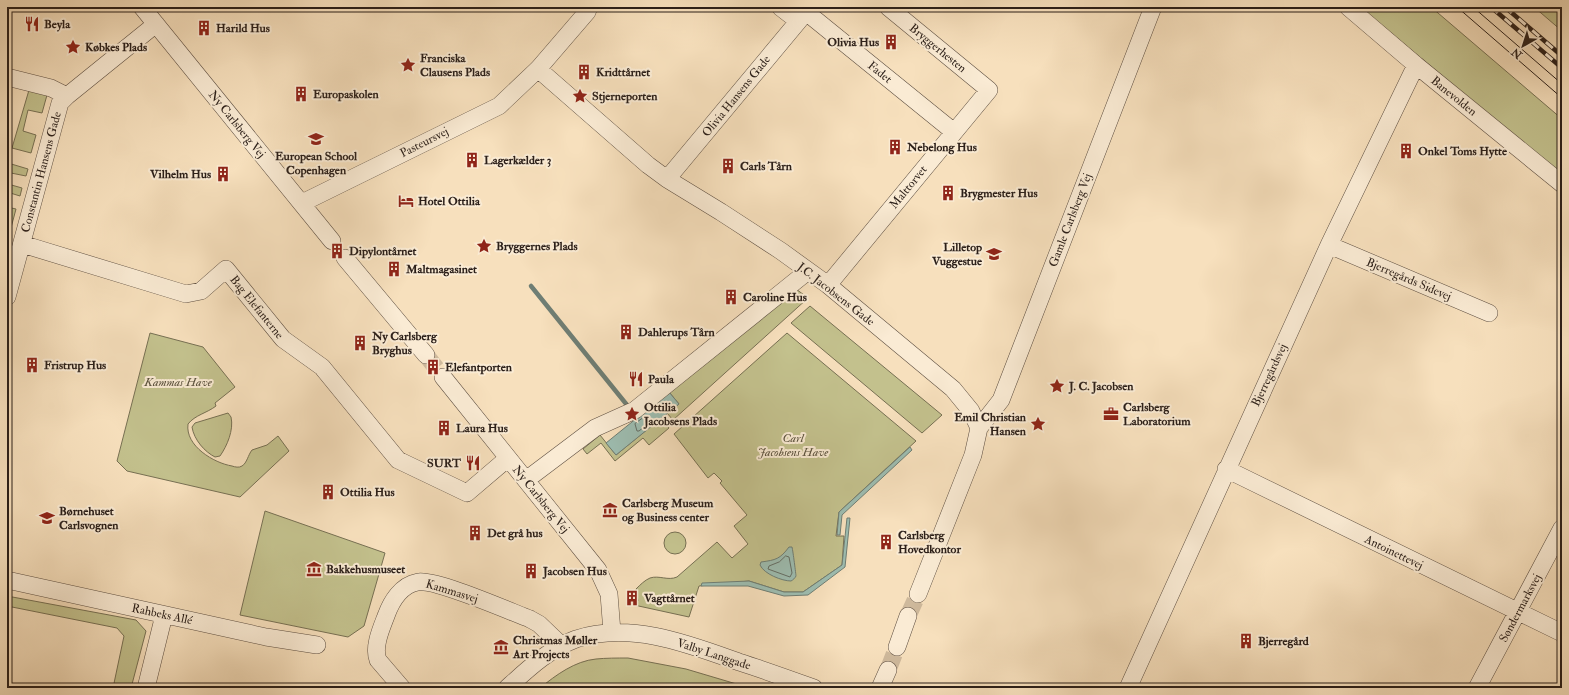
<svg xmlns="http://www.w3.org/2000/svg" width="1569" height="695" viewBox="0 0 1569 695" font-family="'IM FELL Double Pica',serif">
<rect width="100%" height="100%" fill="#f7e0bd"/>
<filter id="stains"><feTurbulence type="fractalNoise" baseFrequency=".005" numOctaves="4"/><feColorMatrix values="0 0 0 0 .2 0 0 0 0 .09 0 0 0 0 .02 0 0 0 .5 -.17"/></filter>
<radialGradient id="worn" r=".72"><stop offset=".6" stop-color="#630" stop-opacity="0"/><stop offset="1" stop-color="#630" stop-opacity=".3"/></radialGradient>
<path fill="#c3c18d" stroke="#777053" d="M1360 7H1431L1562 119V176Z
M1534 7H1562V31Z
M29 90 47 95 42 113 28 110 23 131 36 135 31 153 12 148Z
M8 163 28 169 26 176 11 173 8 184 22 188 20 196 7 192Z
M7 207 16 209 8 239 7 238Z
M796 289 808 298 673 420 667 413 679 404 669 392Z
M810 306 942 415 922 433 791 323Z
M150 333 203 347 235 387 215 403 216 406C207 413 195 415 188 424 185 446 214 463 232 466 235 467 239 468 242 466 247 463 248 455 252 450L267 445 278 436 289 451 240 497 127 471 117 461Z
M787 333 916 441 839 512 836 536H844L842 565 803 592H784L749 581 699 586 689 617 634 605 638 601 636 589C640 585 645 580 650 578 659 575 668 581 677 577L717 542 732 558 748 544 734 526 747 515 720 483 722 481 714 473 708 478 674 434Z
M228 413 231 417C234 430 227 446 220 456L215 457C205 452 194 440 192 427L195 423Z
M661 418 669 428 649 445 643 438 615 461 601 443 587 454 583 449 600 435 616 455Z
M265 511 385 553 364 626 348 637 240 615Z
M664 543a11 11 0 1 1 22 0a11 11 0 1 1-22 0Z
M7 596 136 620 146 631 131 688H113L124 636 117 628 7 606Z
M628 658 686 669 750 688H540C556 675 575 661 596 659 606 658 617 658 628 658Z"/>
<path fill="#9dbdb1" stroke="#6f7e74" d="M669 392 679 404 616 455 606 443Z
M910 447 912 450 842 515 840 535H837L839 512Z
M847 518H850L845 567 808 595 784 596 748 586H701L702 583 749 581 784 592H803L842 565Z
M789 547H792C793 551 796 575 796 576 795 578 793 580 791 581 782 581 764 574 760 565L761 562C776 560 780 559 789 547Z"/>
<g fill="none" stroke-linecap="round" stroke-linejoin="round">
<path stroke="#646e65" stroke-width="1" d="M646 416 650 422 639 431H637L635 424Z
M786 556 789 557 792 573 790 577 768 569 769 566 779 562Z"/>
<path stroke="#6f7e74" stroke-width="4.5" d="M531 286 627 405"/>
<path stroke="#ceb99c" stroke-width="17" stroke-dasharray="17 8" stroke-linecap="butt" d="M426 355 443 377
M908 616 918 594
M888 670 897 647"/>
<g stroke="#5e4f42" stroke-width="18">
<path id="minor" d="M142 7 332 241
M780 7 798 21
M1348 7 1416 65 1562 184
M538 69 648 165 667 179 721 212 781 251 828 285 953 389 971 411 979 428 973 455 918 594
M7 77 51 88 67 96
M667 179 806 12 954 132
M302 203 499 106 538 69 587 12 589 7
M22 244 186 294 201 291 226 269 283 339 322 367 398 460 467 493 508 458
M1329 245 1489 313
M345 258 426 355
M828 285 989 90 888 7
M7 297 60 103 67 96 156 24
M443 377 598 570 609 594 612 632
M979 428 1001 400 1153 7
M1226 469 1562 633
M526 480 595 428 635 410 808 271
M7 580 266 637 317 645
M897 647 908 616
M146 688 164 615
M402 688 378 660C373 647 381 629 386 616 391 602 401 585 418 582 436 579 509 611 530 619L539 624 562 646
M507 688C528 669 549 649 576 639 630 621 689 644 739 662 764 670 789 679 814 688
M880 688 888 670
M1128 688 1329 245 1416 65
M1477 688 1562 528"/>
</g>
<use href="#minor" stroke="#faebd4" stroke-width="17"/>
<path stroke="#2b1f19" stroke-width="1" d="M1457 7 1562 98
M1473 7 1562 84"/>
<g stroke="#2b1f19" stroke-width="4.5">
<path id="rail" d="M1491 7 1562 68
M1505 7 1562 56"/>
</g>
<use href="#rail" stroke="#faebd4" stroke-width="3" stroke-dasharray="9" stroke-linecap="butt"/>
</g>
<defs>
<g id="restaurant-bare" transform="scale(1.2)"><path d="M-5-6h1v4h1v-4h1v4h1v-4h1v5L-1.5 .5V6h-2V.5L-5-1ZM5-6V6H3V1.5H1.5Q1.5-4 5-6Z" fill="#8f2418" stroke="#faebd4" stroke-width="2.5" paint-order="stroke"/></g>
<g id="building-bare" transform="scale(1.2)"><path d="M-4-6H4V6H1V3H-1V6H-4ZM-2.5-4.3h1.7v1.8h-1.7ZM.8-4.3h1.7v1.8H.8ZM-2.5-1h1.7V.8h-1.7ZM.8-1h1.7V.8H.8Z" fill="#8f2418" stroke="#faebd4" stroke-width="2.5" paint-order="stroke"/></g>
<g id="sight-bare" transform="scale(1.2)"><path d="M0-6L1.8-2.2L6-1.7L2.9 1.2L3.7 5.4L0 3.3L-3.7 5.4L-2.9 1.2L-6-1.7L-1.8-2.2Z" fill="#8f2418" stroke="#faebd4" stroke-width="2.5" paint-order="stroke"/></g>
<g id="school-bare" transform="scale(1.2)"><path d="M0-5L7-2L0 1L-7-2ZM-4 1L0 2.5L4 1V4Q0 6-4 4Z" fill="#8f2418" stroke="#faebd4" stroke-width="2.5" paint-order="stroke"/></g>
<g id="hotel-bare" transform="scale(1.2)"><path d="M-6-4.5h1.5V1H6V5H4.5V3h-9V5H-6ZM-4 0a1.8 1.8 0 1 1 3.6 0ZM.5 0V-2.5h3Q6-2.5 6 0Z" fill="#8f2418" stroke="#faebd4" stroke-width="2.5" paint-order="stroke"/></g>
<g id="office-bare" transform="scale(1.2)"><path d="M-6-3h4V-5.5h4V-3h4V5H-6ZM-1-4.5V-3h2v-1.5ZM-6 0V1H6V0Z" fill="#8f2418" stroke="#faebd4" stroke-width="2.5" paint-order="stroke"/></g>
<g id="museum-bare" transform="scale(1.2)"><path d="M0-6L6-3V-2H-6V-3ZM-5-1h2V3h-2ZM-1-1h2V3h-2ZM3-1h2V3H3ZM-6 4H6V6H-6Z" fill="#8f2418" stroke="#faebd4" stroke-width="2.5" paint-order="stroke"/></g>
</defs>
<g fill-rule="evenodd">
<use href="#restaurant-bare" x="32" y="24"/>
<use href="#building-bare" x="204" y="28"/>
<use href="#building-bare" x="891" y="42"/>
<use href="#sight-bare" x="73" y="47"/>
<use href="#sight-bare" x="408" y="65"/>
<use href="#building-bare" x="584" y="72"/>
<use href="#building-bare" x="301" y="94"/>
<use href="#sight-bare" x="580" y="96"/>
<use href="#school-bare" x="316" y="139"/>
<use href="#building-bare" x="895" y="147"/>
<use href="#building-bare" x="1406" y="151"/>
<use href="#building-bare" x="472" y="160"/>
<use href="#building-bare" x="728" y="166"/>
<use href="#building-bare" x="223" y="174"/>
<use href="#building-bare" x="948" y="193"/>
<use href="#hotel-bare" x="406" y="201"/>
<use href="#sight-bare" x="484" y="246"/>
<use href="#building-bare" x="337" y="251"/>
<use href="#school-bare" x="994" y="254"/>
<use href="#building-bare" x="394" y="269"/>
<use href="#building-bare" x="731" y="297"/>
<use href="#building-bare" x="626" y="332"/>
<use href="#building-bare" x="360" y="343"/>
<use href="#building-bare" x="32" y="365"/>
<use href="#building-bare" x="433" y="367"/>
<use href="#restaurant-bare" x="636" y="379"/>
<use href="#sight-bare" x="1057" y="386"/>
<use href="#sight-bare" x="632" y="414"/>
<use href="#office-bare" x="1111" y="414"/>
<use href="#sight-bare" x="1038" y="424"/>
<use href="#building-bare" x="444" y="428"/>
<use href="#restaurant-bare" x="473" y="463"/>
<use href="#building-bare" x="328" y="492"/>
<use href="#museum-bare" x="610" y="510"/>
<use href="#school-bare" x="47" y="518"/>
<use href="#building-bare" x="475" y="533"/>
<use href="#building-bare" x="886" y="542"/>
<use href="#museum-bare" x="314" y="569"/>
<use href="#building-bare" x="531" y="571"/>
<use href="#building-bare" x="632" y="598"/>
<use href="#building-bare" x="1246" y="641"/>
<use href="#museum-bare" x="501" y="647"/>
</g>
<g text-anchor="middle" stroke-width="4" stroke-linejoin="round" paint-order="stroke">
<g font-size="12" font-weight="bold" fill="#2b1f19" stroke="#faebd4" text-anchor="start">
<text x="44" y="28">Beyla</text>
<text x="216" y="32">Harild Hus</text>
<text x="879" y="46" text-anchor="end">Olivia Hus</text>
<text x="85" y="51">Købkes Plads</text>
<text x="420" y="62">Franciska<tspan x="420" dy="14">Clausens Plads</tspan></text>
<text x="596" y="76">Kridttårnet</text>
<text x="313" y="98">Europaskolen</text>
<text x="592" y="100">Stjerneporten</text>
<text x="907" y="151">Nebelong Hus</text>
<text x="1418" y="155">Onkel Toms Hytte</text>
<text x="316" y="160" text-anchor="middle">European School<tspan x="316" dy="14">Copenhagen</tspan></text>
<text x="484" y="164">Lagerkælder 3</text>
<text x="740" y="170">Carls Tårn</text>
<text x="211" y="178" text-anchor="end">Vilhelm Hus</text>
<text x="960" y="197">Brygmester Hus</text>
<text x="418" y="205">Hotel Ottilia</text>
<text x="496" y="250">Bryggernes Plads</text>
<text x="982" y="251" text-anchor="end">Lilletop<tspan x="982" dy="14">Vuggestue</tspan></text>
<text x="349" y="255">Dipylontårnet</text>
<text x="406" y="273">Maltmagasinet</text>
<text x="743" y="301">Caroline Hus</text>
<text x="638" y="336">Dahlerups Tårn</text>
<text x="372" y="340">Ny Carlsberg<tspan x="372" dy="14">Bryghus</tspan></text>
<text x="44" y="369">Fristrup Hus</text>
<text x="445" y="371">Elefantporten</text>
<text x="648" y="383">Paula</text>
<text x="1069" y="390">J. C. Jacobsen</text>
<text x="644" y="411">Ottilia<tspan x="644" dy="14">Jacobsens Plads</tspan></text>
<text x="1123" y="411">Carlsberg<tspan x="1123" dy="14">Laboratorium</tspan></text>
<text x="1026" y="421" text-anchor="end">Emil Christian<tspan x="1026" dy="14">Hansen</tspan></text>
<text x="456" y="432">Laura Hus</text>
<text x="461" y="467" text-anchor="end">SURT</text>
<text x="340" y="496">Ottilia Hus</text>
<text x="622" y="507">Carlsberg Museum<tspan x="622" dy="14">og Business center</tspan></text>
<text x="59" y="515">Børnehuset<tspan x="59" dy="14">Carlsvognen</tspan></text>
<text x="487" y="537">Det grå hus</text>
<text x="898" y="539">Carlsberg<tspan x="898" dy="14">Hovedkontor</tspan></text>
<text x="326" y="573">Bakkehusmuseet</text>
<text x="543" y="575">Jacobsen Hus</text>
<text x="644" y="602">Vagttårnet</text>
<text x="513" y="644">Christmas Møller<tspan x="513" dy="14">Art Projects</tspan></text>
<text x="1258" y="645">Bjerregård</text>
</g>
<g font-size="12" fill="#2b1f19" stroke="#faebd4">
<text transform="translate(938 48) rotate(39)" y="4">Bryggerhesten</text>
<text transform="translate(880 72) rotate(39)" y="4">Fadet</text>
<text transform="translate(736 96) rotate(-51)" y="4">Olivia Hansens Gade</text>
<text transform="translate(1454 96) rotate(39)" y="4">Banevolden</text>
<text transform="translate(237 124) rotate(51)" y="4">Ny Carlsberg Vej</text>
<text transform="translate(424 142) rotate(-27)" y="4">Pasteursvej</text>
<text transform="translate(41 172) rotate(-75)" y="4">Constantin Hansens Gade</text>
<text transform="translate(908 187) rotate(-51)" y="4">Malttorvet</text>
<text transform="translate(1070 220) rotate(-69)" y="4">Gamle Carlsberg Vej</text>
<text transform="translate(1409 279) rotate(23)" y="4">Bjerregårds Sidevej</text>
<text transform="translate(836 294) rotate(38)" y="4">J.C. Jacobsens Gade</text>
<text transform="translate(257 307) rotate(51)" y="4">Bag Elefanterne</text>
<text transform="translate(1269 375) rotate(-65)" y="4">Bjerregårdsvej</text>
<text transform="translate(541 499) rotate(51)" y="4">Ny Carlsberg Vej</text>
<text transform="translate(1394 552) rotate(26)" y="4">Antoinettevej</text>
<text transform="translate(452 591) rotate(17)" y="4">Kammasvej</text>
<text transform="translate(1520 608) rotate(-62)" y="4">Søndermarksvej</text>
<text transform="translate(162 614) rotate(12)" y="4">Rahbeks Allé</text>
<text transform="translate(714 654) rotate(18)" y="4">Valby Langgade</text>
</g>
<g font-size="12" font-style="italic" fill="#59503c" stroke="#faebd4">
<text x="178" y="386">Kammas Have</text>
<text x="793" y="442">Carl<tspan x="793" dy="14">Jacobsens Have</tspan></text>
</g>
</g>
<rect width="1569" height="695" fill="none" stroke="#f7e0bd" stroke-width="24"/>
<rect x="8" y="8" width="1553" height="679" fill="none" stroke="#2b1f19" stroke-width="2"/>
<rect x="12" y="12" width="1545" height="671" fill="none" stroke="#2b1f19"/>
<g transform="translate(1523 46) rotate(219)" stroke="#faebd4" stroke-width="3" paint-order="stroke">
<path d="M0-3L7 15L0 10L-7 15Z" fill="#2b1f19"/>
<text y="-6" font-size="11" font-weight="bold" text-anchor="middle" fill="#2b1f19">N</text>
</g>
<rect width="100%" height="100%" filter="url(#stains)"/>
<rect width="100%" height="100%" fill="url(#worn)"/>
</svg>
